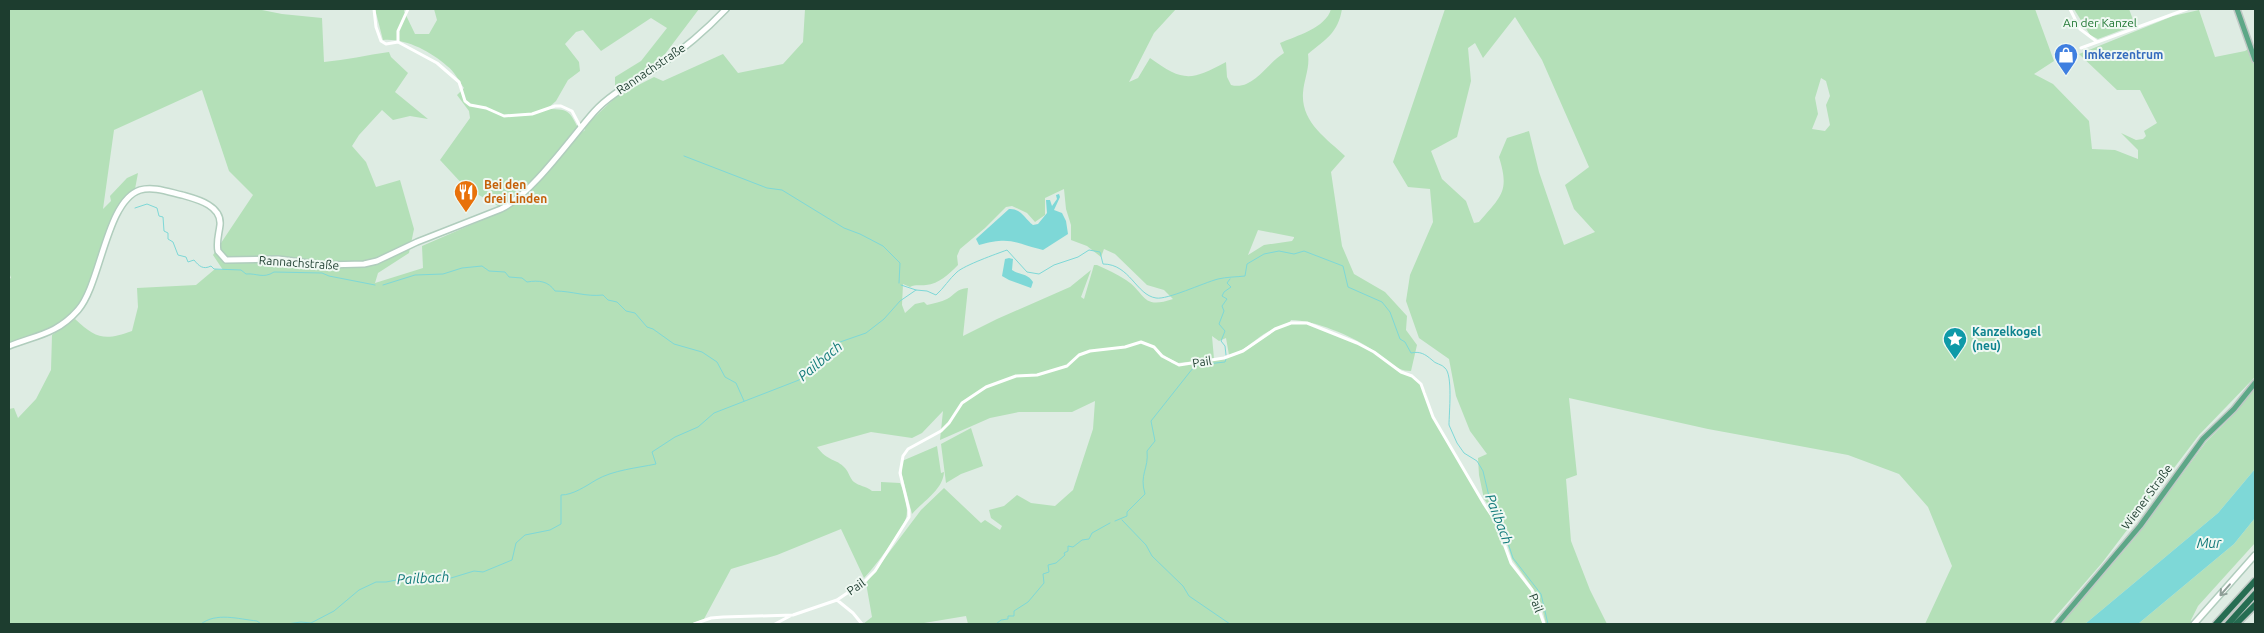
<svg xmlns="http://www.w3.org/2000/svg" width="2264" height="633" viewBox="0 0 2264 633" font-family="Ubuntu,sans-serif">
<rect width="100%" height="100%" fill="#deece3"/>
<path fill="#b4e0b8" fill-rule="evenodd" d="M9 9H257L282 14 322 18 324 62C346 60 367 55 389 52L391 57 408 73 395 92 428 119 410 116 393 120 382 110 359 135 352 146 366 162 376 187 400 180 414 229 409 253 378 273 375 283 423 268 422 246 505 210 465 187 440 160 470 118 469 111 457 95 464 88C459 81 454 71 447 66 430 51 405 38 383 40L375 9H405L404 11 415 34H429L437 20 434 9H699L659 62 615 89V77L641 61 667 28 651 18 601 51 583 30 576 32 565 44 579 62 580 71 568 80 556 101 547 109C572 109 569 112 581 133L585 130 584 127 617 96 654 77 663 81 723 54 738 73 783 64 803 42 805 9H1176L1154 33 1129 82 1138 78 1150 58C1183 82 1191 81 1226 62L1227 77 1231 85C1253 91 1267 63 1284 53L1280 43C1296 36 1326 28 1331 9H1342C1338 33 1326 39 1308 54 1310 68 1304 79 1303 93 1301 122 1326 138 1345 156L1331 172 1342 246 1354 274 1385 292 1407 316 1406 330 1417 345 1411 371C1394 371 1385 358 1371 349 1352 336 1314 320 1291 320L1290 322C1281 326 1272 329 1264 334 1252 342 1243 352 1229 355L1226 338 1219 341 1212 336 1214 359 1178 363 1166 357 1154 347 1172 363 1179 365 1197 363 1233 356 1251 347 1275 329 1290 323H1307L1357 343 1374 352 1401 372 1416 379 1425 391 1433 417 1484 504 1496 522 1511 563 1532 590 1544 624H968L966 616 918 624H863L872 617 866 583 921 510 944 488 981 523 985 520 1000 530 1002 526 991 518 989 510 1004 506 1017 495 1031 503 1055 506 1073 490 1093 429 1095 401 1072 412H1019L990 418 940 440 943 411 922 433 912 438 871 432 817 447C828 462 836 458 845 468 849 472 850 479 854 482 859 486 866 486 872 491H881V482L900 483C904 492 909 508 906 518 903 530 874 568 864 578L841 529 777 555 731 569 704 619 691 624H9V409L14 408 18 418 36 399 51 370 52 335 75 319C96 339 105 341 132 331L138 307 137 288 196 285 215 269 223 270 213 255 253 195 229 171 202 90 114 130 103 209 111 201 110 196 127 178 138 173 135 189 118 206 85 296 80 304 71 316 52 330 9 344V279L11 278 9 272ZM1064 189 1066 209 1071 225V240L1087 246 1101 257 1104 249 1115 254 1147 285 1164 290 1173 299C1141 310 1146 293 1126 280 1117 274 1106 269 1097 265H1094L1084 299 1081 297 1091 270 1070 287 997 319 963 336 968 288C956 289 956 294 947 299 941 302 934 303 927 305L924 302 915 304 905 313 902 305 903 284 910 287C916 284 920 286 926 285 939 284 949 274 958 265L957 256 960 249 985 228 1006 207 1012 206 1027 213 1035 222 1045 215V198ZM1258 230 1294 237V238L1292 241 1264 245 1248 255Z
M1445 9H2035L2054 61 2034 74 2053 84 2089 121 2092 149 2115 150 2138 159V150L2121 133 2136 140 2143 139 2146 136 2144 131 2157 123 2140 90H2117L2079 54 2173 16 2199 10 2215 57 2245 51 2251 47 2255 60V377L2199 435 2102 563 2049 624H1925L1952 566 1928 507 1899 474 1848 455 1708 429 1569 398 1577 475 1566 479 1571 541 1590 590 1607 624H1546L1541 604 1536 593 1512 559 1500 522 1484 499 1479 475 1478 458 1487 454 1470 431 1456 396 1449 359 1419 338 1406 301 1410 275 1433 222 1430 189 1408 187 1393 162ZM1515 17 1542 60 1589 167 1565 185 1574 209 1595 232 1564 245 1539 172 1529 131 1507 138 1499 157C1510 192 1501 196 1479 222L1474 223 1466 201 1442 179 1431 151 1457 137 1471 81 1468 48 1475 43 1483 58ZM1821 78 1826 81 1830 96 1826 105 1830 125 1825 131 1812 129 1818 114 1815 98Z
M2074 9H2129L2135 25 2098 39 2090 35Z
M2255 388V469L2218 513 2085 624H2061L2134 539 2206 442 2233 415Z
M971 428 983 466 961 474 946 483 941 444Z
M937 446 941 473 944 472C943 490 923 501 912 514L902 475V461Z
M2255 518V543L2198 606 2191 620 2194 624H2138L2234 544Z"/>
<path fill="#7ed8d7" d="M1059 194 1060 197 1054 210 1062 213 1066 221 1068 234 1043 250C1014 243 1011 236 979 245L976 239 978 237 1009 209C1021 208 1025 219 1033 225L1038 224 1047 213 1046 200H1050L1052 206 1057 199 1056 195Z
M1009 258 1013 259 1012 270C1019 275 1028 273 1033 282L1031 288 1009 280 1002 276 1005 259Z
M2255 469V518L2234 544 2138 624H2085L2218 513Z"/>
<g fill="none" stroke-linecap="round" stroke-linejoin="round">
<path stroke="#7ed8d7" stroke-width="1" d="M684 156 767 188 782 190 844 228 860 234 883 246 900 263 899 283
M135 208 147 204 157 208 159 216 163 217 164 231 168 233V239L173 242 178 255 186 257 188 262 194 260C199 266 203 270 211 266L214 269 241 270 246 274C257 273 263 279 274 272L322 273 329 276 375 285
M383 285 415 275 443 274 462 268 482 266 489 271 505 272 509 277 522 278 527 282C539 280 548 281 555 291 572 291 586 297 603 295L608 300 617 302 626 311 635 313 647 327 653 329 674 344 702 352 717 362 725 377 736 383 744 401
M901 285 916 290
M1226 355 1225 346 1221 341 1225 331 1219 324 1224 311 1222 306 1227 299 1222 296 1224 292 1231 287 1227 283 1230 279
M1122 520 1146 545 1152 556 1183 586 1189 596 1230 624
M1115 521 1127 516V512L1145 494C1139 474 1149 469 1147 451L1155 441 1151 421 1193 368 1198 365 1225 362 1226 359
M201 624C216 612 238 619 257 621L261 624
M287 624 301 622 311 623 334 611 359 590 376 582H386L423 575 439 578H451L474 571 483 572 512 560 516 543 525 535 550 530 561 524V495C573 495 586 486 596 480 613 470 637 468 656 464L652 452 675 437 698 427 714 413 799 380 840 342 866 333 884 319 900 301 916 290 927 291 936 295C944 288 949 279 957 272 965 265 996 254 1007 250L1027 272 1039 274 1054 265 1078 257 1089 250 1100 252 1103 264C1130 264 1136 295 1156 298 1167 300 1203 283 1218 279 1226 277 1236 277 1245 276L1247 264 1264 254 1279 251 1294 254 1304 251 1343 266 1348 287 1382 302 1390 312 1400 339 1405 342 1411 353C1420 351 1425 354 1432 360 1435 364 1442 364 1445 368 1453 375 1449 413 1449 425L1457 443 1464 453 1477 461 1483 471 1492 509 1499 516 1513 558 1541 594 1548 624
M996 624 1001 620 1008 619V616H1014V611L1028 602 1044 583 1043 574 1049 572 1048 565 1056 563 1065 555 1064 553 1068 551V546L1073 547 1082 540 1089 539 1092 533 1110 523"/>
<g stroke="#b0cdbd" stroke-width="8">
<path id="secondary" d="M9 346C37 335 57 334 78 310 101 284 106 201 140 190 153 186 169 192 182 195 196 199 222 205 220 225 219 234 216 242 218 251L226 260 278 259 325 265 364 264 377 261 417 242 501 209C532 194 570 139 594 112 612 92 637 81 659 66 684 49 706 30 726 9
M2194 624 2255 555"/>
</g>
<g stroke="#c0c9c5" stroke-width="8">
<path id="primary" d="M2237 9 2255 60
M2057 624 2140 526 2203 439 2234 409 2255 383"/>
</g>
<g stroke="#c0c9c5" stroke-width="9">
<path id="highway" d="M2216 624 2255 581
M2228 624 2255 594
M2236 624 2255 605"/>
</g>
<path stroke="#fff" stroke-width="3" d="M374 9 376 27 381 41 386 44 398 42 437 63 459 82 465 101 470 105 486 108 504 116 532 114 555 106H561L572 111 581 128
M2070 9 2080 29 2096 41
M398 42V31L408 9
M2081 48 2187 9
M837 600 853 613 862 624
M694 624 711 618 723 617 793 615 837 600 865 581 875 571 909 517V510L900 473 903 456 908 449 941 431 949 423 962 403 986 387 1016 376 1037 375 1067 366 1079 355 1090 351 1125 347 1141 342 1154 347 1162 356 1179 365 1224 358 1243 351 1275 329 1291 323H1307L1357 343 1374 352 1401 372 1412 376 1421 384 1433 417 1484 504 1496 522 1511 563 1532 590 1544 624
M775 624 790 616"/>
<use href="#secondary" stroke="#fff" stroke-width="5"/>
<use href="#primary" stroke="#5da787" stroke-width="5"/>
<use href="#highway" stroke="#266d52" stroke-width="6"/>
</g>
<defs><path id="oneway-shaft" d="M-6 0H5M1.5-3L5.5 0L1.5 3" fill="none" stroke-width="1.6" stroke-linecap="round" stroke-linejoin="round" transform="scale(1.25)"/></defs>
<use stroke="#8e9e97" href="#oneway-shaft" transform="translate(2225 590) rotate(131)"/>
<defs>
<g id="shop-pin" transform="scale(1.25)"><path d="M0 17L-7.5 6A9.5 9.5 0 1 1 7.5 6Z" fill="#3f7fe0" stroke="#eff8f2"/><path d="M-5-2.5h2.3a2.7 3.5 0 0 1 5.4 0H5L5.5 6h-11ZM-1.5-2.5h3a1.5 2.3 0 0 0-3 0Z" fill="#fff"/></g>
<g id="restaurant-pin" transform="scale(1.25)"><path d="M0 17L-7.5 6A9.5 9.5 0 1 1 7.5 6Z" fill="#e8710a" stroke="#eff8f2"/><path d="M-5-6h1v4h1v-4h1v4h1v-4h1v5L-1.5 .5V6h-2V.5L-5-1ZM5-6V6H3V1.5H1.5Q1.5-4 5-6Z" fill="#fff"/></g>
<g id="sight-pin" transform="scale(1.25)"><path d="M0 17L-7.5 6A9.5 9.5 0 1 1 7.5 6Z" fill="#0f9aa8" stroke="#eff8f2"/><path d="M0-6L1.8-2.2L6-1.7L2.9 1.2L3.7 5.4L0 3.3L-3.7 5.4L-2.9 1.2L-6-1.7L-1.8-2.2Z" fill="#fff"/></g>
</defs>
<g fill-rule="evenodd">
<use href="#shop-pin" x="2066" y="55"/>
<use href="#restaurant-pin" x="466" y="192"/>
<use href="#sight-pin" x="1955" y="339"/>
</g>
<g text-anchor="middle" stroke-width="4" stroke-linejoin="round" paint-order="stroke">
<g font-size="12" fill="#237936" stroke="#eff8f2">
<text x="2100" y="27">An der Kanzel</text>
</g>
<g font-size="12" font-weight="bold" fill="#366cbe" stroke="#eff8f2" text-anchor="start">
<text x="2084" y="59">Imkerzentrum</text>
</g>
<g font-size="12" fill="#1d3d2f" stroke="#eff8f2">
<text transform="translate(651 69) rotate(-34)" y="4">Rannachstraße</text>
<text transform="translate(299 263) rotate(4)" y="4">Rannachstraße</text>
<text transform="translate(1202 362) rotate(-9)" y="4">Pail</text>
<text transform="translate(2147 497) rotate(-54)" y="4">Wiener Straße</text>
<text transform="translate(856 587) rotate(-35)" y="4">Pail</text>
<text transform="translate(1536 603) rotate(69)" y="4">Pail</text>
</g>
<g font-size="12" font-weight="bold" fill="#c56008" stroke="#eff8f2" text-anchor="start">
<text x="484" y="189">Bei den<tspan x="484" dy="14">drei Linden</tspan></text>
</g>
<g font-size="12" font-weight="bold" fill="#0d838f" stroke="#eff8f2" text-anchor="start">
<text x="1972" y="336">Kanzelkogel<tspan x="1972" dy="14">(neu)</tspan></text>
</g>
<g font-size="14" font-style="italic" fill="#117a7a" stroke="#eff8f2">
<text transform="translate(820 361) rotate(-40)" y="5">Pailbach</text>
<text transform="translate(1499 519) rotate(69)" y="5">Pailbach</text>
<text x="2209" y="548">Mur</text>
<text transform="translate(423 578) rotate(-3)" y="5">Pailbach</text>
</g>
</g>
<rect width="2264" height="633" fill="none" stroke="#1d3d2f" stroke-width="20"/>
</svg>
